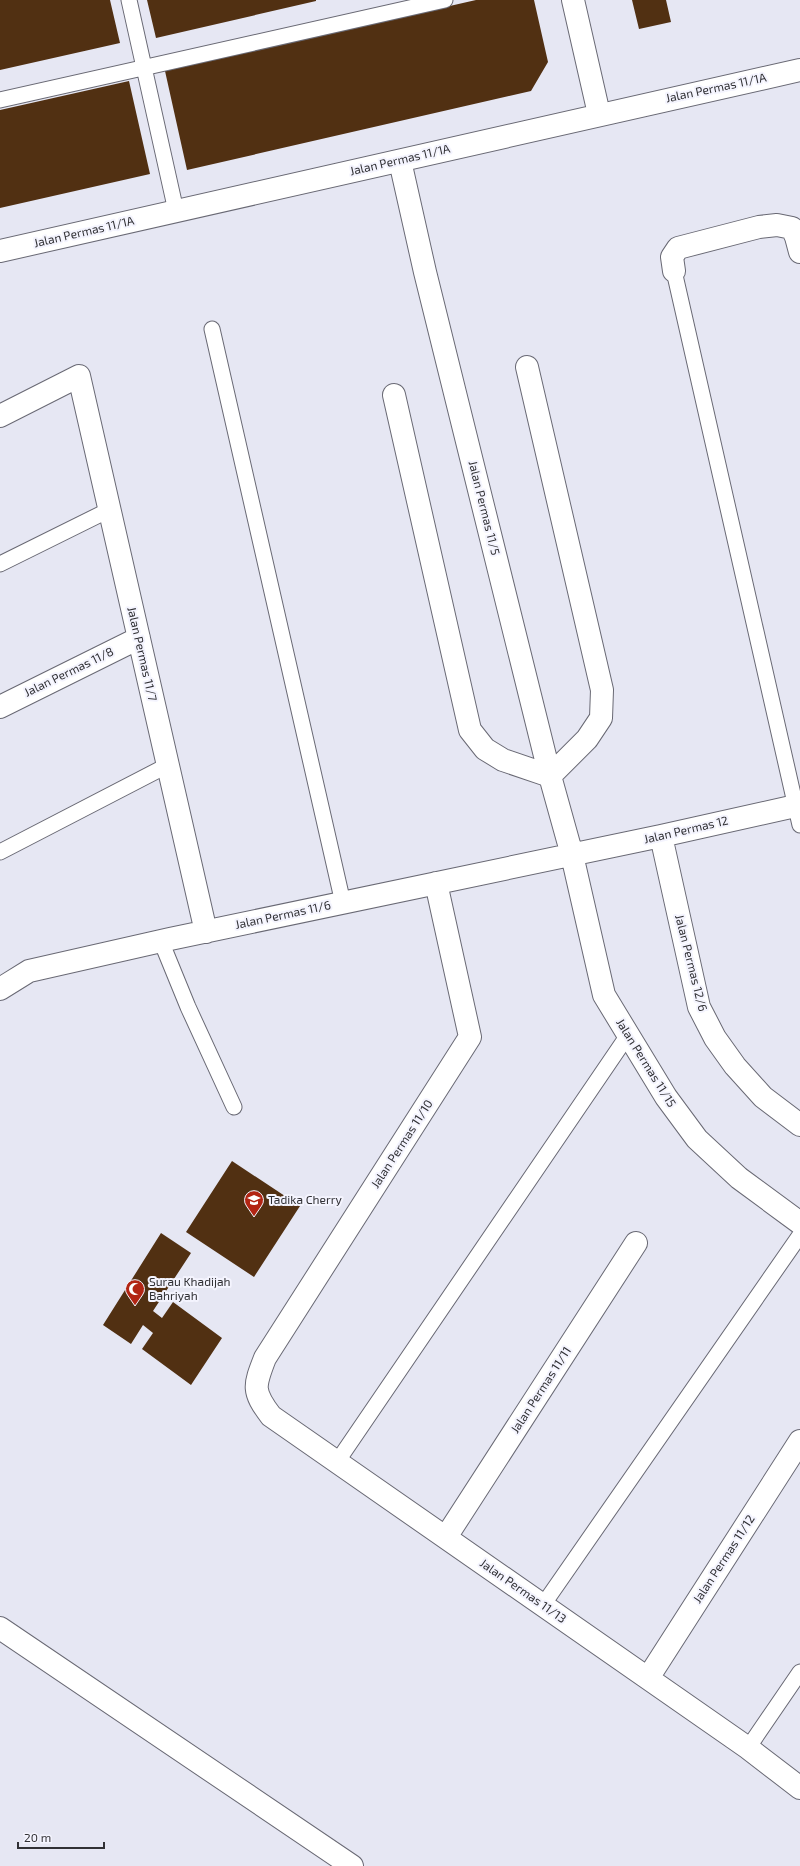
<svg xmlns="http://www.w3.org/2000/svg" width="800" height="1866" viewBox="0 0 800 1866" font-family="'Exo 2',sans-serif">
<rect width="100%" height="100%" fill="#e6e7f3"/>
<path fill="#513012" d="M0 0H110L120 43 0 70Z
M147 0H316V1L156 38Z
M476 0H534L548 62 531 91 187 170 165 71Z
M632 0H666L671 22 639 29Z
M129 81 150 174 0 208V110Z
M232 1161 300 1206 254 1277 186 1232Z
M161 1233 191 1253 153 1311 162 1318 173 1302 222 1338 191 1385 142 1349 153 1333 143 1325 131 1344 103 1325Z"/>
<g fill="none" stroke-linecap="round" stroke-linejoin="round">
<g stroke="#696974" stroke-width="17">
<path id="service" d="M129 0 176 211
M0 100 445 0
M674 271 800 825
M212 329 343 903
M0 564 109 510
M0 852 168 765
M161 941 188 1007 234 1107
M337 1462 628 1035
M543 1605 800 1235
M748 1748 800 1672"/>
</g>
<g stroke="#696974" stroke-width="24">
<path id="minor" d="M573 0 599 114
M400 161 425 272 550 776 572 855 604 995 666 1097 697 1139 739 1178 800 1223
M0 251 800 70
M674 271 672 257 678 248 759 227 777 225 792 228 796 237 800 252
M527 367 602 690 601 718 587 739 550 776
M394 395 470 730 485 749 503 760 550 776
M0 416 79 376 206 932
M0 707 139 638
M661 836 699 1007 715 1038 735 1066 763 1097 800 1125
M436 883 470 1037 265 1358C254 1386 252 1391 271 1416L748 1748 800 1788
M0 989 29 971 170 939 661 836 800 805
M446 1537 636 1243
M0 1628 352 1866
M648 1678 800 1441"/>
</g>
<use href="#service" stroke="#fff" stroke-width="15"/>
<use href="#minor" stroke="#fff" stroke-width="22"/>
</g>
<defs>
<g id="school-pin" transform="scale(1)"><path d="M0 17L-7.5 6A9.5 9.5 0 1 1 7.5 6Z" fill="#b22513" stroke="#f4f4fe"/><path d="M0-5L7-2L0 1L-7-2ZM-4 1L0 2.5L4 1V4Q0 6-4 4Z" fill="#fff"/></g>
<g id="mosque-pin" transform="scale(1)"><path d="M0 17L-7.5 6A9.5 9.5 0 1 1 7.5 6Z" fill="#b22513" stroke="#f4f4fe"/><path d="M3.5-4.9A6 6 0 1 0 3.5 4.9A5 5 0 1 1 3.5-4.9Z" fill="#fff"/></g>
</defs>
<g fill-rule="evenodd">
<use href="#school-pin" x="254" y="1200"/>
<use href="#mosque-pin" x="135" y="1289"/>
</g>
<g text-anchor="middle" stroke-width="4" stroke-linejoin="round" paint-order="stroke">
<g font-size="12" fill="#303034" stroke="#f4f4fe">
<text transform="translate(716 88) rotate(-12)" y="4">Jalan Permas 11/1A</text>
<text transform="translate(400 160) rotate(-13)" y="4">Jalan Permas 11/1A</text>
<text transform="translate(84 232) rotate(-13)" y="4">Jalan Permas 11/1A</text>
<text transform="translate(484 508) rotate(76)" y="4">Jalan Permas 11/5</text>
<text transform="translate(142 654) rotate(77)" y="4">Jalan Permas 11/7</text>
<text transform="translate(69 672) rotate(-26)" y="4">Jalan Permas 11/8</text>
<text transform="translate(686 830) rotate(-13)" y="4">Jalan Permas 12</text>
<text transform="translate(283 915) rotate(-12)" y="4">Jalan Permas 11/6</text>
<text transform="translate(691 963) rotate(76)" y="4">Jalan Permas 12/6</text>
<text transform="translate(646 1063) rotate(58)" y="4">Jalan Permas 11/15</text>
<text transform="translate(402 1144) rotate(-57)" y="4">Jalan Permas 11/10</text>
<text transform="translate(541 1390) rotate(-57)" y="4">Jalan Permas 11/11</text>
<text transform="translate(724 1559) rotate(-57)" y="4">Jalan Permas 11/12</text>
<text transform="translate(523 1591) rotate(35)" y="4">Jalan Permas 11/13</text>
</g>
<g font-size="12" fill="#303034" stroke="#f4f4fe" text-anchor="start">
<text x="268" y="1204">Tadika Cherry</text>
<text x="149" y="1286">Surau Khadijah<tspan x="149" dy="14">Bahriyah</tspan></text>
</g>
</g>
<path d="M18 1842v6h86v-6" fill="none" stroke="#303034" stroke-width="2"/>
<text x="24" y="1842" font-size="12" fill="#303034" stroke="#f4f4fe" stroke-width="3" paint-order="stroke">20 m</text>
</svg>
